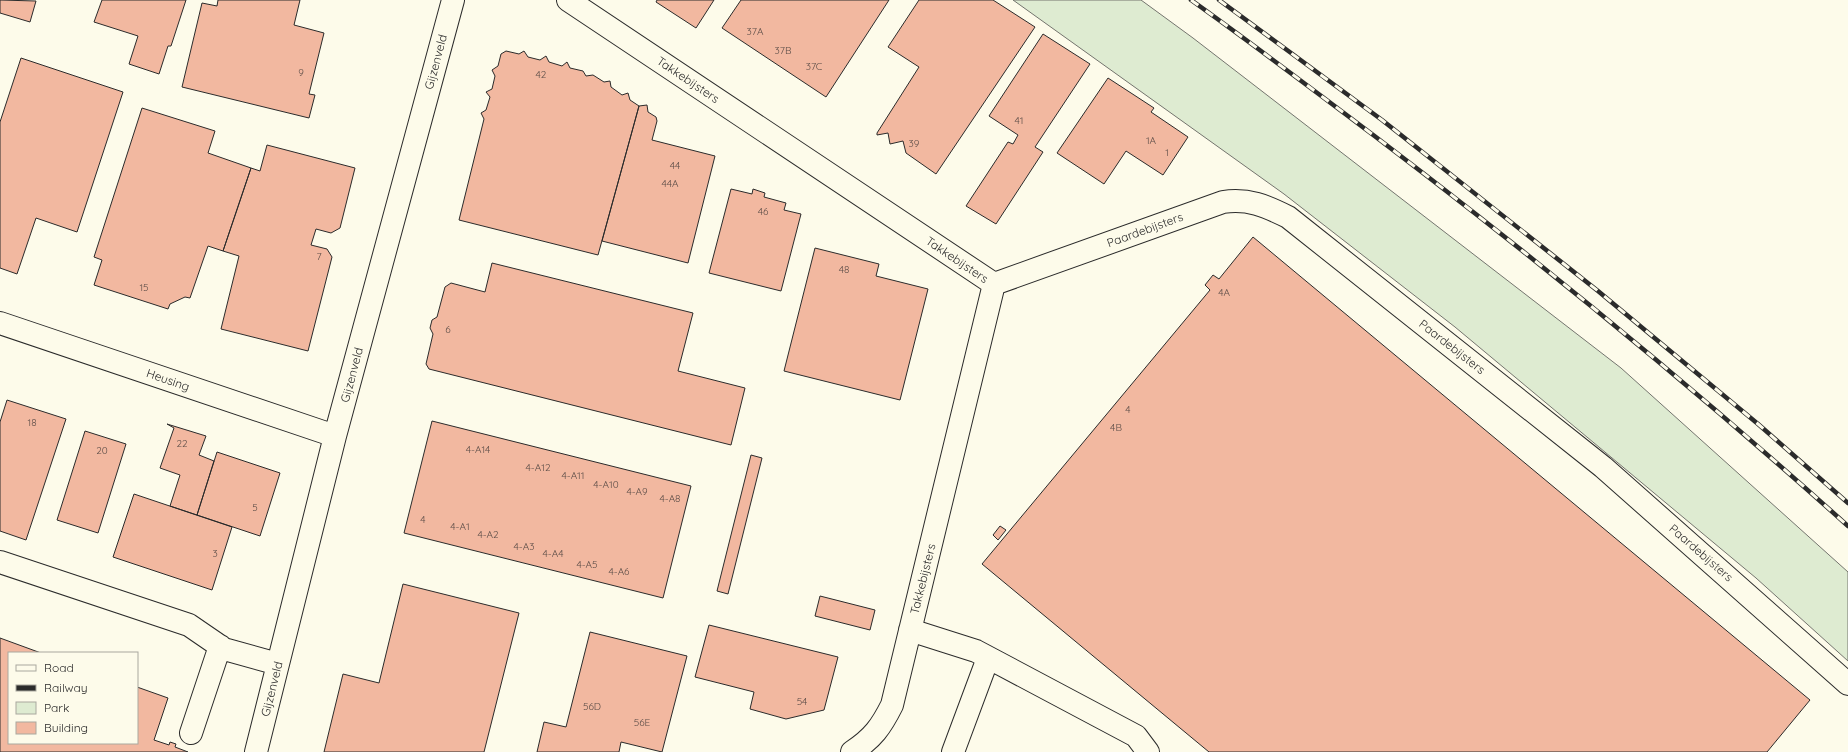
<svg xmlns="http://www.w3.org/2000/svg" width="1848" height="752" viewBox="0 0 1848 752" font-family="Quicksand,sans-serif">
<rect width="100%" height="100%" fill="#fdfbea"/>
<path fill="#deebd1" stroke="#74746e" d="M1013 0H1141L1193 38 1621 368 1848 572V661L1756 578 1455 327 1284 194Z"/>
<path fill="#f2b8a0" stroke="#2b2b2b" d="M0 0 36 1 30 22 0 13Z
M102 0H186L171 46H168L159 74 129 64 138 36 94 22Z
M218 0H300L294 25 324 33 309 94 315 95 309 118 182 87 202 3 217 6Z
M657 0H714L696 28 656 2Z
M741 0H889L826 97 722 28Z
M919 0H993L1035 27 936 174 906 153 903 141 890 144 888 133 877 135V133L919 67 888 47Z
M1043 34 1090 64 1035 147 1043 152 996 224 966 206 1008 142 1013 144 1018 135 989 116Z
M506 51 519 54 524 51 528 57 540 60 546 56 549 62 562 66 567 62 570 68 583 71 586 76 593 75 604 82 610 81 611 87 622 95 628 93 630 100 639 106 598 255 459 220 484 119 481 113 486 110 490 97 486 92 492 89 495 76 492 70 498 66 501 54Z
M21 58 123 92 77 232 36 218 17 274 0 268V122Z
M1108 78 1154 108 1151 112 1188 137 1163 175 1126 151 1104 184 1057 153Z
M647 105 648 112 656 117 657 121 652 140 715 156 688 263 602 241 639 106Z
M142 108 215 131 208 153 251 168 223 251 208 246 190 298 185 297 170 304 168 309 94 285 102 260 94 257Z
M267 145 355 168 340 228 331 233 316 229 311 245 327 249 332 257 308 351 221 329 239 256 223 251 251 168 260 171Z
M731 189 752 194 753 189 765 193 764 197 786 203 784 210 801 214 781 291 709 273Z
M1253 237 1810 700 1767 752H1209L982 564 1210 290 1205 285 1213 275 1219 279Z
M815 248 879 264 876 276 928 289 900 400 784 371Z
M492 263 693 313 678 371 745 388 731 445 429 369 426 364 433 334 430 328 432 320 437 317 445 287 451 283 485 292Z
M7 400 66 419 26 540 0 531V422Z
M432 421 691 486 663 598 404 533Z
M167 424 206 436 199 455 214 461 197 515 170 506 180 475 160 468 174 428Z
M85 431 126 444 98 533 57 520Z
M217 452 280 473 260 536 197 515Z
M751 455 762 458 728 594 717 591Z
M134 494 232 527 212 590 113 557Z
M1000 526 1006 530 998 540 993 535Z
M403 584 519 613 484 752H324L343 674 379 683Z
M820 596 875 610 870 630 815 616Z
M709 625 838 657 824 710 786 719 750 709 754 692 695 677Z
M590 632 687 656 662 752 621 742 619 752H537L544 722 566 727Z
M0 638 41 653H9V743H137V687L168 698 154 740 169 745 170 742 176 744 175 747 188 752H0Z"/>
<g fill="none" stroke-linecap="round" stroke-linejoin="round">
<g stroke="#2b2b2b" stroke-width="24">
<path id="minor" d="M568 0 994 284 892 705C881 727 873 738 852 752
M994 284 1223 202C1248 198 1266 206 1288 217L1603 467 1848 684
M0 323 335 436
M0 562 189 625 224 649 278 664
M910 630 976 651 1136 736 1148 752
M191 733 220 646
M256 752 335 436 453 0
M953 752 988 658"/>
</g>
<use href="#minor" stroke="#fdfbea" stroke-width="22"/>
<g stroke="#2b2b2b" stroke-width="4.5">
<path id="rail" d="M1191 0C1236 32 1280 65 1324 98 1505 233 1680 375 1848 526
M1219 0 1382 120 1598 291 1758 424 1848 503"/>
</g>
<use href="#rail" stroke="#fdfbea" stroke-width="3" stroke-dasharray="9" stroke-linecap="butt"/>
</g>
<g text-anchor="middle" stroke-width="3" stroke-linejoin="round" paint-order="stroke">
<g font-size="10" fill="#5d4e48">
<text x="755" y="35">37A</text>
<text x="783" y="54">37B</text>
<text x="814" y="70">37C</text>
<text x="301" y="76">9</text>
<text x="541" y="78">42</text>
<text x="1019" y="124">41</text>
<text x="1151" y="144">1A</text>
<text x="914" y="147">39</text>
<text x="1167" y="156">1</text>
<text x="675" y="169">44</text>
<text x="670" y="187">44A</text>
<text x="763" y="215">46</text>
<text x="319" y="260">7</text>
<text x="844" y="273">48</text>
<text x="144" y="291">15</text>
<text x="1224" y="296">4A</text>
<text x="448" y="333">6</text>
<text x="1128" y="413">4</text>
<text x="32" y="426">18</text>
<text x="1116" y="431">4B</text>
<text x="182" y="447">22</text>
<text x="478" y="453">4-A14</text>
<text x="102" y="454">20</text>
<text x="538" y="471">4-A12</text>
<text x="573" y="479">4-A11</text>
<text x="606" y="488">4-A10</text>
<text x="637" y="495">4-A9</text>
<text x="670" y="502">4-A8</text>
<text x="255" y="511">5</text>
<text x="423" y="523">4</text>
<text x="460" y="530">4-A1</text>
<text x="488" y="538">4-A2</text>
<text x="524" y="550">4-A3</text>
<text x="215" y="557">3</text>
<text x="553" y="557">4-A4</text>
<text x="587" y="568">4-A5</text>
<text x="619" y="575">4-A6</text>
<text x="802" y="705">54</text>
<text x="592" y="710">56D</text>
<text x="642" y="726">56E</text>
</g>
<g font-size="12" fill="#2b2b2b" stroke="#fdfbea">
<text transform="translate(436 62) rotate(-75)" y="4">Gijzenveld</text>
<text transform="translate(688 80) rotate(34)" y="4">Takkebijsters</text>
<text transform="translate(1145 230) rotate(-20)" y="4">Paardebijsters</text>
<text transform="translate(957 260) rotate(34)" y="4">Takkebijsters</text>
<text transform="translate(1452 347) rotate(38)" y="4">Paardebijsters</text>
<text transform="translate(352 375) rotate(-75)" y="4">Gijzenveld</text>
<text transform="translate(168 380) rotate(19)" y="4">Heusing</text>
<text transform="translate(1701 553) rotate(41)" y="4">Paardebijsters</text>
<text transform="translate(923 579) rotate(-76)" y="4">Takkebijsters</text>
<text transform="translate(272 689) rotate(-76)" y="4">Gijzenveld</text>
</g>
</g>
<rect x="8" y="652" width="130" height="92" fill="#fdfbea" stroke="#a9a89e"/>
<rect x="16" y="665" width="20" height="6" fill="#fdfbea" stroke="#a9a89e"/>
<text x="44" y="672" font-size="12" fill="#2b2b2b">Road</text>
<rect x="16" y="685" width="20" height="6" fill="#2b2b2b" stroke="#a9a89e"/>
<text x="44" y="692" font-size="12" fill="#2b2b2b">Railway</text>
<rect x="16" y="702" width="20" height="12" fill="#deebd1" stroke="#a9a89e"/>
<text x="44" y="712" font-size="12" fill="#2b2b2b">Park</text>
<rect x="16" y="722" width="20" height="12" fill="#f2b8a0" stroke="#a9a89e"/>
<text x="44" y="732" font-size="12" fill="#2b2b2b">Building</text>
</svg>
